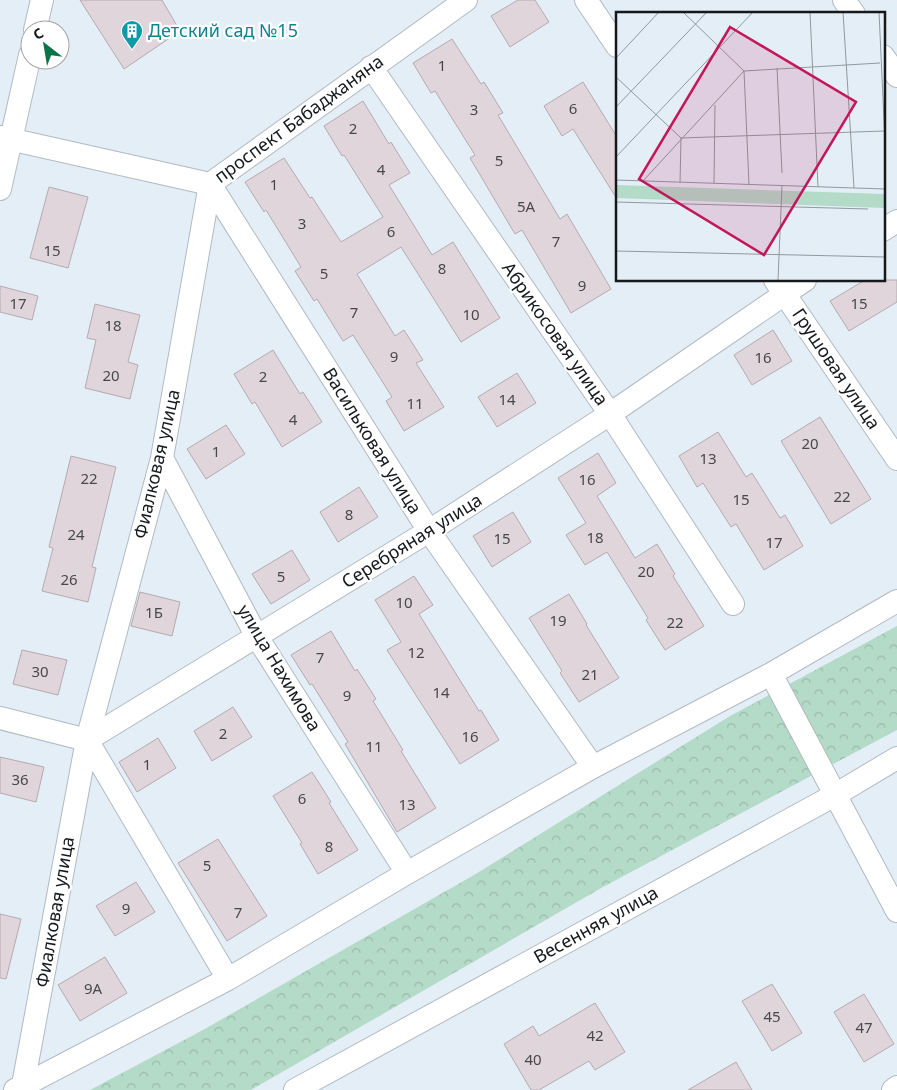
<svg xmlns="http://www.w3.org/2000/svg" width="897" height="1090" viewBox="0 0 897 1090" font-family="'Noto Sans',sans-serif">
<defs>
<pattern id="forest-crowns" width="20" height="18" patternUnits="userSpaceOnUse" patternTransform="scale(1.25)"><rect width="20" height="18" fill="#b3dbc8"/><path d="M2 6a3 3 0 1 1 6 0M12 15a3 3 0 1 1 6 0" fill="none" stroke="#99bbab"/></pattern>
</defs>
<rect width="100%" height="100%" fill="#e4eef6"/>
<path fill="url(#forest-crowns)" d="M897 626V730L603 887 251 1090H90L203 1030 474 875 730 716Z"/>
<path fill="#e0d5db" stroke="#b5aab0" d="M80 0H162L180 31 124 69Z
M518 0H535L549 22 510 47 491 16Z
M452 39 481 84 484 82 503 113 498 115 560 219 567 214 611 289 571 313 522 230 515 234 470 158 475 155 435 91 431 93 413 63Z
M583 82 617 137V199L573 129 562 136 544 106Z
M363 101 389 144 391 142 410 173 389 185 432 255 453 242 500 318 461 342 401 247 357 274 395 336 404 330 423 360 416 363 444 407 404 431 386 401 392 397 353 335 343 341 317 299 314 301 295 271 301 267 266 210 264 212 245 182 284 158 310 198 312 197 341 242 383 217 344 155 342 156 324 126Z
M49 187 88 197 68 268 30 258Z
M865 280H897V302L849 331 830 301Z
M0 286 38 296 32 320 0 312Z
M95 304 140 315 128 362 138 365 130 399 85 388 96 340 87 338Z
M773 330 792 361 752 385 734 355Z
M273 350 300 394 303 392 322 422 282 447 255 402 252 404 234 374Z
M517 373 536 403 497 427 478 397Z
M820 417 871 499 831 524 781 441Z
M226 425 245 454 206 479 187 449Z
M718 432 746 477 752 473 780 518 785 515 803 546 764 570 736 524 731 527 703 483 697 487 679 456Z
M598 453 616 483 597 496 635 558 657 544 675 574 673 576 704 626 665 650 646 620 648 618 607 552 585 565 566 535 586 523 558 478Z
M71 456 116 467 92 567 96 568 88 602 42 591 53 548 49 547Z
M359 487 378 517 338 542 320 512Z
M513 512 531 542 492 567 473 536Z
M292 550 310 580 271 604 252 574Z
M414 576 433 605 419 614 479 711 481 710 499 740 460 764 387 650 401 642 375 600Z
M140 592 180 602 172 636 131 626Z
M569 594 587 624 586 625 619 678 579 702 560 673 562 671 529 618Z
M331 631 355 671 357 669 376 699 373 701 403 750 401 751 436 808 397 832 345 744 348 742 312 684 310 685 291 655Z
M22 650 67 660 58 695 13 684Z
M233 707 252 737 212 761 194 731Z
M158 738 176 768 137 792 119 762Z
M0 757 44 767 36 802 0 793Z
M312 772 331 802 329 803 358 850 318 874 300 844 302 843 273 796Z
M218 839 267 916 227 941 178 863Z
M136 882 155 912 115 936 96 906Z
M0 914 21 919 6 979 0 978Z
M105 957 127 993 80 1021 58 985Z
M772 984 802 1033 772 1051 742 1001Z
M864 994 894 1044 864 1062 834 1012Z
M595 1003 625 1052 595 1070 589 1061 539 1090H531L504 1044 533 1026 539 1036Z
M736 1062 752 1090H688Z"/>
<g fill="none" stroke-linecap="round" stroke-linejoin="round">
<g stroke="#b1bac2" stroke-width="24">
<path id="minor" d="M586 0 617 46
M844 0 854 14
M35 30 42 0
M883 56 897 76
M371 67 610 414 733 604
M0 137 210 184 466 0
M210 184 429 531 593 767
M0 189 30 55
M883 230 897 221
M775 280 897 459
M162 458 257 637 407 873
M771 674 897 911
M0 718 87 740 429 531 610 414 805 280
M87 740 228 979
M23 1085 87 740 162 458 210 184
M15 1090 228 979 407 873 593 767 771 674 897 601
M295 1090 835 795 897 758
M893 1090 897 1087"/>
</g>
<use href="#minor" stroke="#fff" stroke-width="22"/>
</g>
<defs>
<g id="building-pin" transform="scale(1.125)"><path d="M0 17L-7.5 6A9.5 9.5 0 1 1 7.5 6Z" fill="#0f9aa8" stroke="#fff"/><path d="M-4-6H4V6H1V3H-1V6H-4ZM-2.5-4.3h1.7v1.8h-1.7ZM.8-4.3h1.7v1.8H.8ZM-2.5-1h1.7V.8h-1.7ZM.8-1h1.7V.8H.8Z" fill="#fff"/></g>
</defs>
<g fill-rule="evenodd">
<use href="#building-pin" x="132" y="31"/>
</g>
<g text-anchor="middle" stroke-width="4.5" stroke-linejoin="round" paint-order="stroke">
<g font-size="15" fill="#48484b">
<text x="442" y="71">1</text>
<text x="573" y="114">6</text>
<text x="474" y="115">3</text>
<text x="353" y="134">2</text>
<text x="499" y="166">5</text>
<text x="381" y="175">4</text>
<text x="274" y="190">1</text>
<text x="526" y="212">5А</text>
<text x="302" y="229">3</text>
<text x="391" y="237">6</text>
<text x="556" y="247">7</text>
<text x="52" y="256">15</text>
<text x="442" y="274">8</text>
<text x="324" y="279">5</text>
<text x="582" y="291">9</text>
<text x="18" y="309">17</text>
<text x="859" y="309">15</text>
<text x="354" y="318">7</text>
<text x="471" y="320">10</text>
<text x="113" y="331">18</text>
<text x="394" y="362">9</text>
<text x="763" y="363">16</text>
<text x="111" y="381">20</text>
<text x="263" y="382">2</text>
<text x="507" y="405">14</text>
<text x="415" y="409">11</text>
<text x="293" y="425">4</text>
<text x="810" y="449">20</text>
<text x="216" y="457">1</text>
<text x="708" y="464">13</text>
<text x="89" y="484">22</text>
<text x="587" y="485">16</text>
<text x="842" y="502">22</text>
<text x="741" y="505">15</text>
<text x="349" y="520">8</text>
<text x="76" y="540">24</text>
<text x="595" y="543">18</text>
<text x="502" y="544">15</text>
<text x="774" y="548">17</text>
<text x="646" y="577">20</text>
<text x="281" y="582">5</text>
<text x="69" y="585">26</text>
<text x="404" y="608">10</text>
<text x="154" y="618">1Б</text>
<text x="558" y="626">19</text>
<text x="675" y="628">22</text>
<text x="416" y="658">12</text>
<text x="320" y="663">7</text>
<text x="40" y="677">30</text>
<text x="590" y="680">21</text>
<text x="441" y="698">14</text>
<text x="347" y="701">9</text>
<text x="223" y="739">2</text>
<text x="470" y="742">16</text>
<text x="374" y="752">11</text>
<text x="147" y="770">1</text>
<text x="20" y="785">36</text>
<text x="302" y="804">6</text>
<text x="407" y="810">13</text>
<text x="329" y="852">8</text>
<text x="207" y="871">5</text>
<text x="126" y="914">9</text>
<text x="238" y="918">7</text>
<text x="93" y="994">9А</text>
<text x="772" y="1022">45</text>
<text x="864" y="1033">47</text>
<text x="595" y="1041">42</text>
<text x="533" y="1065">40</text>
</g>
<g font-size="18" fill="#0d838f" stroke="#fff" text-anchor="start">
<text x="148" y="37">Детский сад №15</text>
</g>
<g font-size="18" fill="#15191b" stroke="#fff">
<text transform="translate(299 119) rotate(-36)" y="6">проспект Бабаджаняна</text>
<text transform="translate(555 334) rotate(55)" y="6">Абрикосовая улица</text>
<text transform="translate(836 369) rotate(56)" y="6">Грушовая улица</text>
<text transform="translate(372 441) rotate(58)" y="6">Васильковая улица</text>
<text transform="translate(157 464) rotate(-77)" y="6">Фиалковая улица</text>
<text transform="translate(412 541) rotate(-32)" y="6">Серебряная улица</text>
<text transform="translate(279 668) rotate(59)" y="6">улица Нахимова</text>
<text transform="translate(55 912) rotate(-80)" y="6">Фиалковая улица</text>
<text transform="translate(596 925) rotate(-29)" y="6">Весенняя улица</text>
</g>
</g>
<g transform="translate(616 12)">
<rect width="269" height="269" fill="#e4eef6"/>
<path d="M0 173 269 182V196L0 186Z" fill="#b3dbc8"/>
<path fill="none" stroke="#91999e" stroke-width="1" d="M67 0 128 59 264 51M194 0 202 175M227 0 238 176M263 0 269 130M0 46 43 0M161 56 166 161M128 59 133 172M0 65 65 126 268 119M0 95 91 0M0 145 137 0M0 168 269 177M27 169 128 59M64 171 65 126M98 171 99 93M0 190 252 197M0 239 269 245M162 268 166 174"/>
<path fill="#c2185b" fill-opacity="0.15" stroke="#c2185b" stroke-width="2.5" d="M114 15 240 90 148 243 23 167Z"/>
<rect width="269" height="269" fill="none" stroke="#15191b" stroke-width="2.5"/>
</g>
<g transform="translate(45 45) rotate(329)"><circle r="24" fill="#ffffff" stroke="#a1a3a4"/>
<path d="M0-4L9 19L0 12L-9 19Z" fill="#0d734a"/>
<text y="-8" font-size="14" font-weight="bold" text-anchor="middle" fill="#15191b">С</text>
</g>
</svg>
